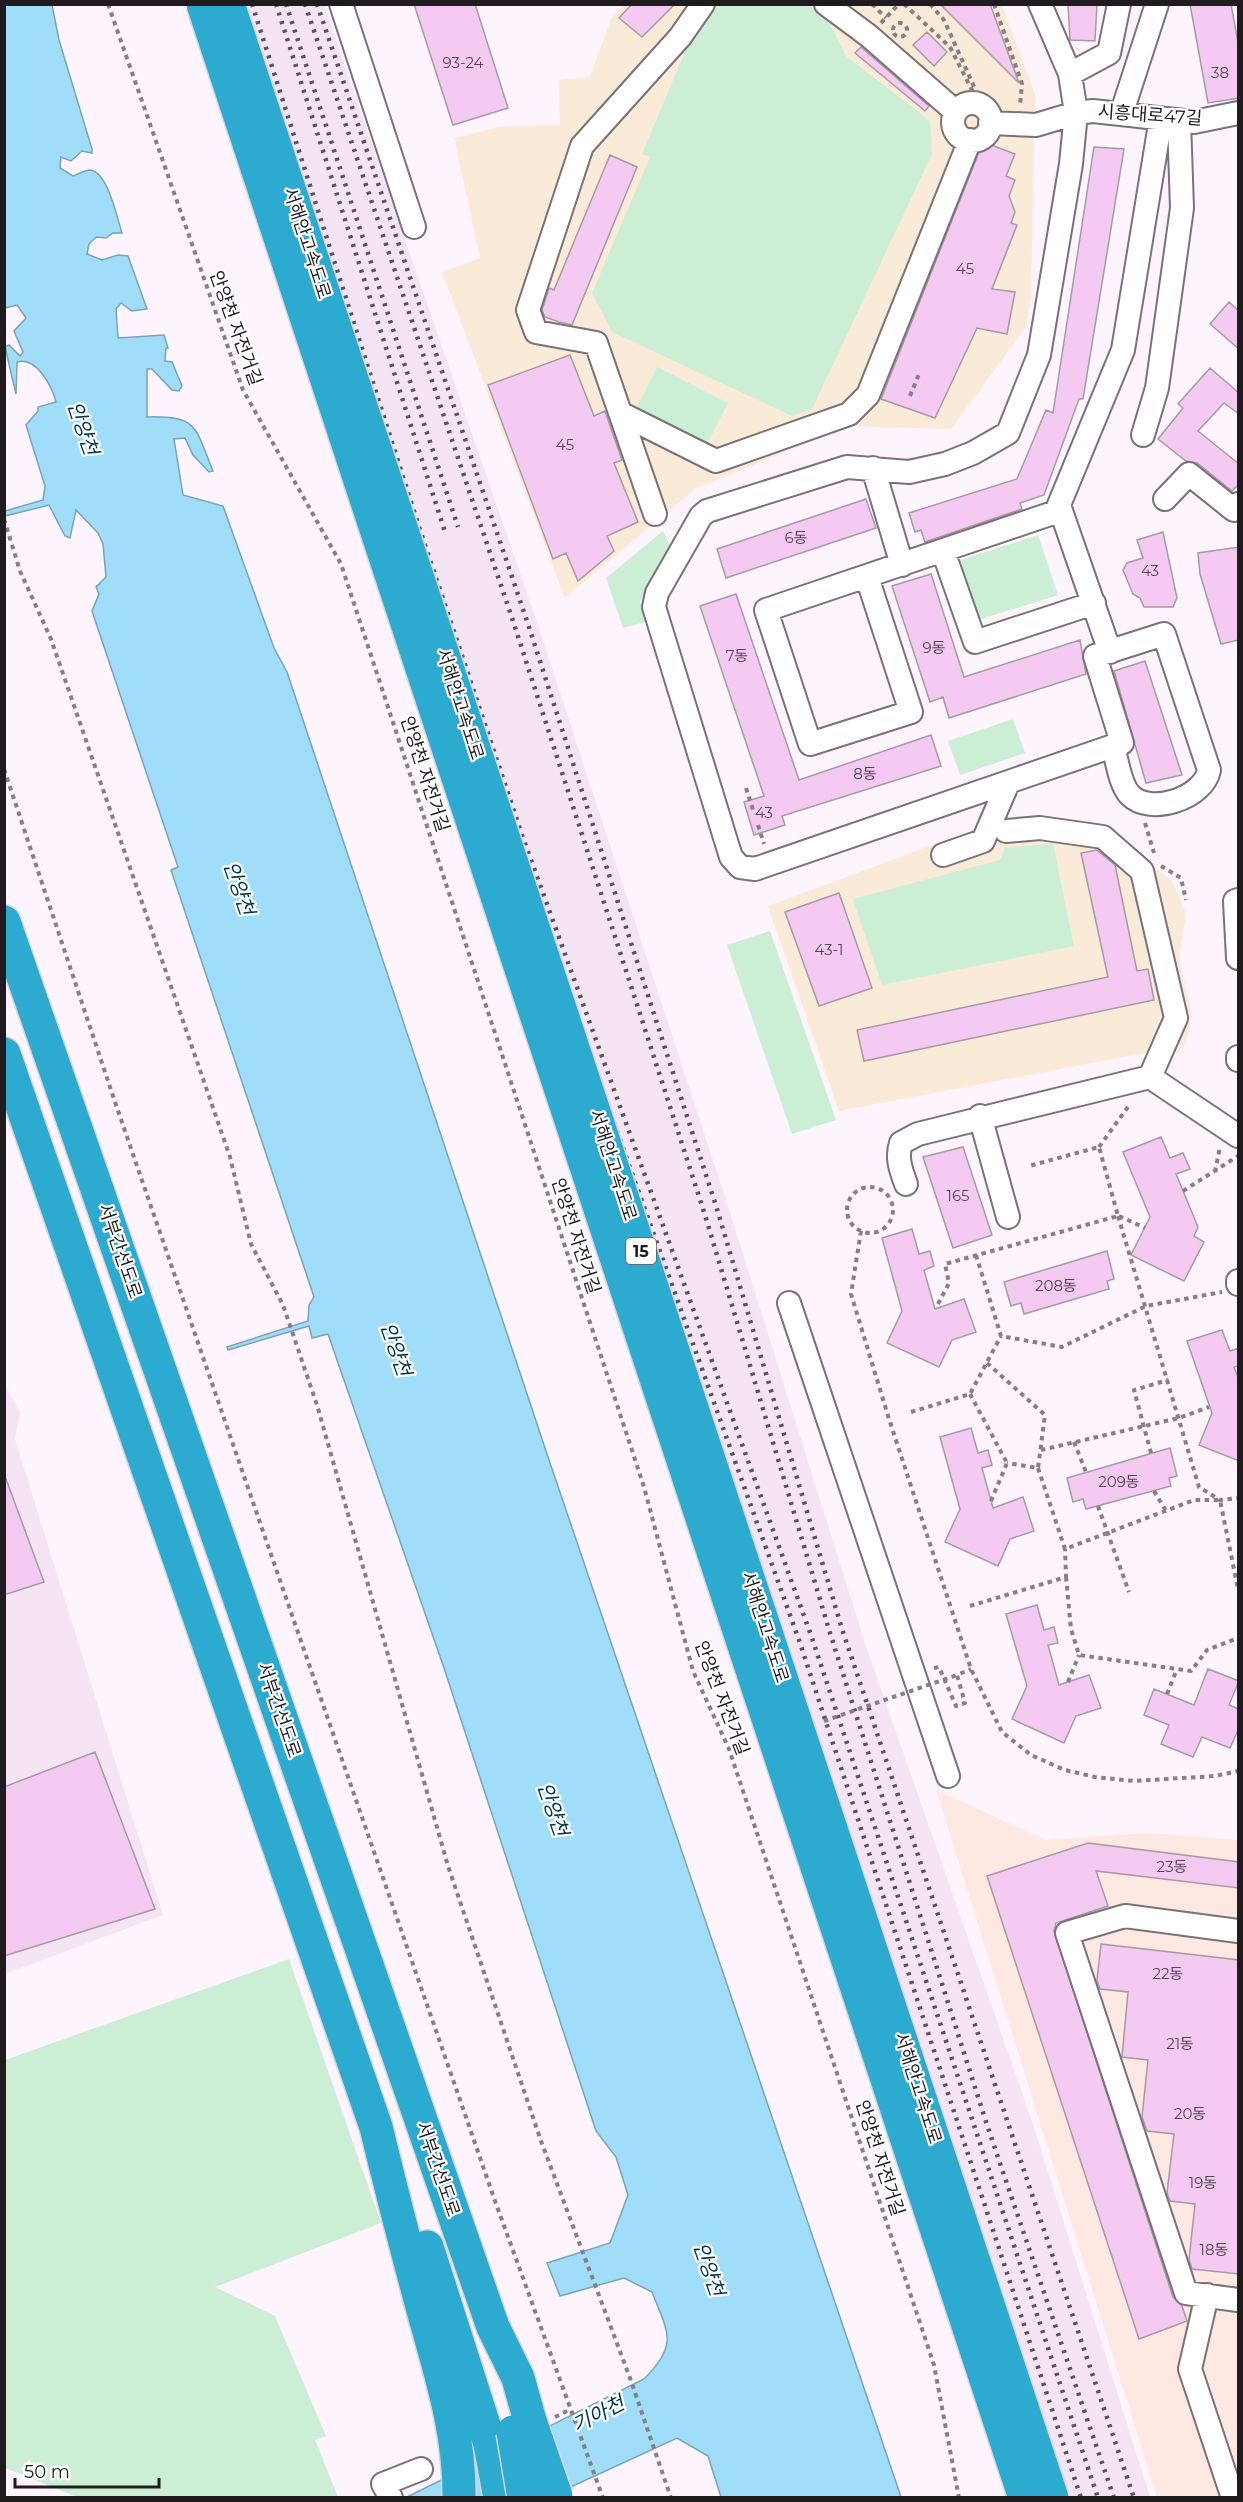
<svg xmlns="http://www.w3.org/2000/svg" width="1243" height="2502" viewBox="0 0 1243 2502" font-family="Montserrat,'Noto Sans KR',sans-serif">
<rect width="100%" height="100%" fill="#fef4fd"/>
<path fill="#f5e5f4" d="M221 5H324L537 622 728 1206 865 1643 1033 2124 1150 2497H1066Z
M4 1383 20 1412 15 1439 163 1915 5 1974Z"/>
<path fill="#fde9e1" d="M936 1790 1046 1840 1146 1833 1238 1840V2497H1157Z"/>
<path fill="#faebd8" d="M624 5H1002L1035 94 1031 298 1026 327 951 429 848 426 695 489 565 598 442 272 480 258 454 138 504 126 560 125 559 80 590 77 611 19Z
M1049 819 1108 830 1173 882 1186 914 1179 956 1192 1016 1185 1045 1176 1054 1166 1049 839 1111 768 906 1000 820Z"/>
<path fill="#cceed5" d="M717 5H811L828 20 846 56 930 121 932 154 812 409 792 416 612 332 592 293 650 157 642 154 692 35Z
M657 367 728 403 706 446 635 411Z
M663 531 671 547 640 602 645 622 623 628 606 578Z
M1038 535 1058 595 978 620 960 560Z
M1013 719 1025 753 960 775 948 741Z
M1053 844 1074 946 882 985 853 899 1000 860 1005 848Z
M770 931 836 1120 792 1134 727 945Z
M289 1959 381 2223 215 2287 275 2316 326 2436 315 2440 338 2497H77L5 2468V2060Z"/>
<path fill="#a0ddf8" stroke="#79a3b7" stroke-width="1.5" d="M5 5H52L59 40 92 149V153L82 151 71 161 61 157 60 168 73 176C78 174 86 170 90 170 108 172 117 218 122 233H113L106 238 96 237 89 244 87 254 102 260 118 255 128 256 147 309 132 311 121 303 116 309 118 338 164 335 168 348H166L165 361 172 362 182 386 179 391 172 390 152 369H147V417C199 415 195 428 213 471L209 472 193 455 185 438 174 439 183 495 223 506 274 648 287 672 547 1454 901 2497H721L708 2456 677 2438 549 2497H407L644 2379C679 2344 668 2333 652 2292L624 2278 560 2296 547 2263 610 2243 628 2195 616 2157 596 2131 444 1668 328 1334 312 1338 309 1326 228 1350 227 1347 308 1321 309 1305 314 1297 171 870 178 867 92 611 99 594 96 587 106 577 103 544 98 533 76 510 70 538 65 536 49 505 5 516V511L43 500 45 486 26 425 38 411V407L56 402C52 386 36 356 17 362L16 394 5 347 9 345 20 356 23 352 14 331 26 318 17 305 5 308Z"/>
<path fill="#f5caf2" stroke="#a49ba3" stroke-width="1.5" d="M414 4H475L508 108 453 125Z
M632 4H675L642 37 619 18Z
M940 4H990L1019 83Z
M1068 4H1097L1095 41 1070 40Z
M1190 4H1231L1239 48V98L1208 103Z
M927 32 947 52 934 66 913 45Z
M861 47 929 106 925 111 855 53Z
M983 142 1015 154 1006 176 1015 180 1009 196 1015 212 1011 223 1017 225 992 289 1015 292 1007 334 977 328 935 418 881 399Z
M1094 147 1124 149 1083 399H1079L1044 495 1020 503 1022 509 925 542 921 530 915 532 909 513 1017 479 1046 410 1053 413Z
M610 155 637 167 572 325 559 322 545 317 542 310 549 288 554 290Z
M1229 302 1239 311V349L1210 324Z
M570 355 594 416 605 411 622 460 614 463 638 522 607 536 614 551 578 581 566 553 553 559 488 385Z
M1210 368 1239 393V414L1224 403 1198 431 1239 464V484L1232 491 1197 463 1186 461 1158 439 1183 408 1178 404Z
M866 499 876 528 726 578 717 549Z
M1163 532 1177 598 1173 607H1144L1140 598 1133 594 1123 570 1127 563 1143 558 1137 540Z
M1239 547V640L1221 644 1200 574 1198 553Z
M931 574 964 677 1080 640 1086 674 949 718 943 697 930 702 892 586Z
M736 594 799 780 931 735 941 766 782 816 785 825 754 835 744 802 764 796 700 606Z
M1145 661 1182 775 1146 783 1114 671Z
M1097 850 1115 865 1137 971 1148 969 1154 1000 864 1061 857 1030 1108 977 1081 853Z
M839 893 872 988 819 1006 785 912Z
M1161 1137 1170 1158 1183 1153 1190 1169 1176 1174 1198 1227 1194 1236 1204 1242 1184 1281 1131 1255 1150 1217 1123 1152Z
M963 1147 992 1235 953 1248 923 1157Z
M912 1229 919 1254 930 1251 934 1266 924 1270 935 1309 964 1299 976 1332 952 1340 939 1367 887 1343 902 1311 882 1238Z
M1107 1251 1114 1279 1107 1281 1109 1289 1024 1314 1021 1303 1011 1306 1004 1282Z
M1222 1330 1230 1351 1239 1348V1366L1234 1367 1239 1380V1461L1199 1445 1212 1413 1187 1341Z
M971 1428 978 1453 988 1450 992 1465 982 1468 993 1508 1023 1497 1034 1531 1010 1539 998 1566 945 1542 960 1509 940 1437Z
M1170 1448 1177 1476 1169 1478 1171 1486 1086 1509 1083 1499 1073 1502 1067 1478Z
M6 1479 44 1582 4 1595V1480Z
M1037 1605 1044 1630 1054 1627 1058 1643 1048 1645 1059 1685 1089 1675 1101 1708 1076 1716 1064 1743 1012 1719 1027 1686 1006 1614Z
M1208 1669 1239 1681 1229 1705 1239 1709V1728L1230 1748 1202 1737 1193 1757 1161 1744 1169 1725 1144 1715 1154 1689 1194 1705Z
M95 1752 155 1909 4 1956V1787Z
M1088 1843 1239 1862V1888L1096 1871 1108 1906 1056 1923 1054 1931 1173 2297 1182 2306 1187 2321 1139 2339 987 1876Z
M1101 1944 1239 1960V2274L1192 2269 1189 2260 1195 2204 1170 2201 1167 2193 1174 2134 1147 2131 1142 2117 1148 2060 1122 2057 1128 1992 1100 1989 1097 1980Z"/>
<g fill="none" stroke-linecap="round" stroke-linejoin="round">
<g stroke="#7a717a" stroke-width="26">
<path id="minor" d="M341 4 414 227
M826 4 869 36 956 112
M1040 4 1070 74 1076 113 1071 164 1039 355 1008 433 973 453 945 464 909 472 847 467 707 511 701 516 657 593 654 607 731 857 740 867 755 869 1113 746C1117 760 1120 785 1130 795 1150 816 1204 798 1209 770L1164 634 1095 656 1122 743 1113 746
M1070 74 1109 53 1119 4
M953 122a19 19 0 1 1 38 0a19 19 0 1 1-38 0Z
M1122 112 1157 4
M990 123 1036 125 1076 113 1093 111 1194 122 1238 113
M620 413 716 461 849 414 868 395 970 140
M1143 435 1157 388 1182 208 1179 121
M873 468 902 565
M1165 499 1189 474 1234 510 1238 504
M1059 505 1110 652
M655 514 596 343 536 332 528 310 582 146 680 37 703 4
M943 551 975 642 1094 603
M867 577 911 712 810 744 766 610 1056 512 1123 350 1161 118
M1006 831 1040 828 1103 837 1142 871 1176 1018 1150 1077
M943 855 983 841 1008 783
M1238 900 1235 901 1238 958
M1238 1057V1060
M980 1116 1008 1217
M906 1184C901 1170 896 1158 901 1143L918 1134 1150 1077 1238 1136
M1238 1281V1284
M789 1303 948 1776
M1238 1931 1125 1916 1067 1933 1186 2293 1238 2300
M1207 2295 1190 2369 1233 2498
M391 2498 383 2484 421 2469"/>
</g>
<g stroke="#d7d6d7" stroke-width="36">
<path id="highway" d="M4 922 493 2327 518 2378 530 2421
M4 1054 376 2127C391 2189 407 2251 424 2314 441 2375 460 2434 459 2498
M427 2247 490 2444 500 2498"/>
</g>
<path stroke="#867f86" stroke-width="4" stroke-dasharray="4.5 4.5" stroke-linecap="butt" d="M108 4 243 390 341 564 644 1487 693 1671 729 1749 934 2365 959 2498
M872 4 886 18
M904 4 950 47 974 94
M930 4 944 20 980 100
M994 4 1022 84 1020 106
M893 30a7 7 0 1 1 14 0a7 7 0 1 1-14 0Z
M881 23 899 4
M910 396 919 374
M4 519 20 571 51 639 230 1157 251 1244 283 1305 317 1405 448 1866 541 2141 630 2378 671 2498
M4 769 115 1102 276 1569 495 2201 603 2498
M746 788 753 810
M1145 823 1154 853
M758 825 764 844
M1161 866 1181 878 1186 900
M1099 1147 1130 1104
M1215 1172 1220 1147
M847 1210a23 23 0 1 1 46 0a23 23 0 1 1-46 0Z
M1183 1191 1238 1156
M1118 1216 1199 1487 1220 1500 1238 1498
M1119 1216 1145 1228
M861 1231 851 1294 889 1419 971 1669 1002 1732 1031 1755 1065 1770 1095 1777 1134 1781 1215 1776 1238 1771
M976 1255 1001 1336 1062 1347 1146 1306 1222 1292
M938 1304 949 1283 945 1264 1118 1216 1099 1147 1029 1166
M987 1363 1045 1415 1038 1468 1007 1463
M970 1394 1007 1463
M911 1412 970 1394 1001 1336
M1074 1442 1086 1472
M1041 1450 1179 1418 1209 1407
M1151 1453 1134 1390 1168 1380
M1038 1468 1065 1549 1194 1500H1220L1238 1589
M1154 1491 1166 1511
M991 1501 1007 1463
M1098 1506 1129 1592
M1066 1577 1071 1629 1079 1655 1191 1671 1207 1650 1238 1638
M970 1606 1066 1577 1065 1549
M934 1668 939 1667 956 1706 965 1703 957 1675 971 1669
M1068 1682 1079 1655
M1167 1694 1177 1669
M555 2417 571 2409"/>
<use href="#minor" stroke="#fff" stroke-width="22"/>
<use href="#highway" stroke="#2caacf" stroke-width="33"/>
<path stroke="#595459" stroke-width="4.5" stroke-dasharray="3 6" stroke-linecap="butt" d="M240 4 411 537 510 832 800 1643 1081 2498
M252 4 421 533 522 835 812 1638 1098 2498
M276 4 445 532
M286 4 458 527
M305 4 514 624 705 1215 830 1633 988 2128 1114 2498
M317 4 528 624 717 1209 842 1629 1134 2498"/>
<g stroke="#d7d6d7" stroke-width="36" stroke-linecap="butt">
<path id="highway-bridge" d="M203 4 1025 2498
M228 4 1052 2498
M530 2421 556 2496
M513 2432 524 2498"/>
</g>
<path stroke="#867f86" stroke-width="4" stroke-dasharray="4.5 4.5" stroke-linecap="butt" d="M824 1721 957 1675"/>
<use href="#highway-bridge" stroke="#2caacf" stroke-width="33"/>
</g>
<g text-anchor="middle" stroke-width="4.5" stroke-linejoin="round" paint-order="stroke">
<g font-size="15" fill="#544754">
<text x="463" y="68">93-24</text>
<text x="1220" y="78">38</text>
<text x="965" y="274">45</text>
<text x="565" y="450">45</text>
<text x="796" y="543">6동</text>
<text x="1150" y="576">43</text>
<text x="934" y="653">9동</text>
<text x="737" y="661">7동</text>
<text x="865" y="779">8동</text>
<text x="764" y="818">43</text>
<text x="829" y="955">43-1</text>
<text x="958" y="1201">165</text>
<text x="1056" y="1291">208동</text>
<text x="1119" y="1487">209동</text>
<text x="1172" y="1872">23동</text>
<text x="1168" y="1979">22동</text>
<text x="1180" y="2049">21동</text>
<text x="1190" y="2119">20동</text>
<text x="1203" y="2188">19동</text>
<text x="1214" y="2255">18동</text>
</g>
<rect fill="#fff" stroke="#625f62" stroke-width="1.5" x="626" y="1238" width="30" height="26" rx="4.5"/>
<g font-size="16" font-weight="bold" fill="#1f1b1f">
<text x="641" y="1257">15</text>
</g>
<g font-size="18" fill="#1f1b1f" stroke="#fff">
<text transform="translate(1150 115) rotate(4)" y="6">시흥대로47길</text>
<text transform="translate(307 243) rotate(72)" y="6">서해안고속도로</text>
<text transform="translate(236 328) rotate(70)" y="6">안양천 자전거길</text>
<text transform="translate(460 704) rotate(72)" y="6">서해안고속도로</text>
<text transform="translate(425 774) rotate(72)" y="6">안양천 자전거길</text>
<text transform="translate(613 1165) rotate(72)" y="6">서해안고속도로</text>
<text transform="translate(576 1236) rotate(72)" y="6">안양천 자전거길</text>
<text transform="translate(120 1251) rotate(71)" y="6">서부간선도로</text>
<text transform="translate(765 1627) rotate(72)" y="6">서해안고속도로</text>
<text transform="translate(722 1698) rotate(69)" y="6">안양천 자전거길</text>
<text transform="translate(279 1710) rotate(71)" y="6">서부간선도로</text>
<text transform="translate(918 2088) rotate(72)" y="6">서해안고속도로</text>
<text transform="translate(880 2158) rotate(72)" y="6">안양천 자전거길</text>
<text transform="translate(438 2169) rotate(71)" y="6">서부간선도로</text>
</g>
<g font-size="20" font-style="italic" fill="#003648" stroke="#fff">
<text transform="translate(83 428) rotate(71)" y="7">안양천</text>
<text transform="translate(239 888) rotate(71)" y="7">안양천</text>
<text transform="translate(396 1349) rotate(71)" y="7">안양천</text>
<text transform="translate(553 1809) rotate(71)" y="7">안양천</text>
<text transform="translate(709 2269) rotate(71)" y="7">안양천</text>
<text transform="translate(598 2414) rotate(-27)" y="7">기아천</text>
</g>
</g>
<rect width="1243" height="2502" fill="none" stroke="#1f1b1f" stroke-width="12"/>
<path d="M15 2478v9h144v-9" fill="none" stroke="#1f1b1f" stroke-width="3"/>
<text x="24" y="2478" font-size="18" fill="#1f1b1f" stroke="#ffffff" stroke-width="4.5" paint-order="stroke">50 m</text>
</svg>
